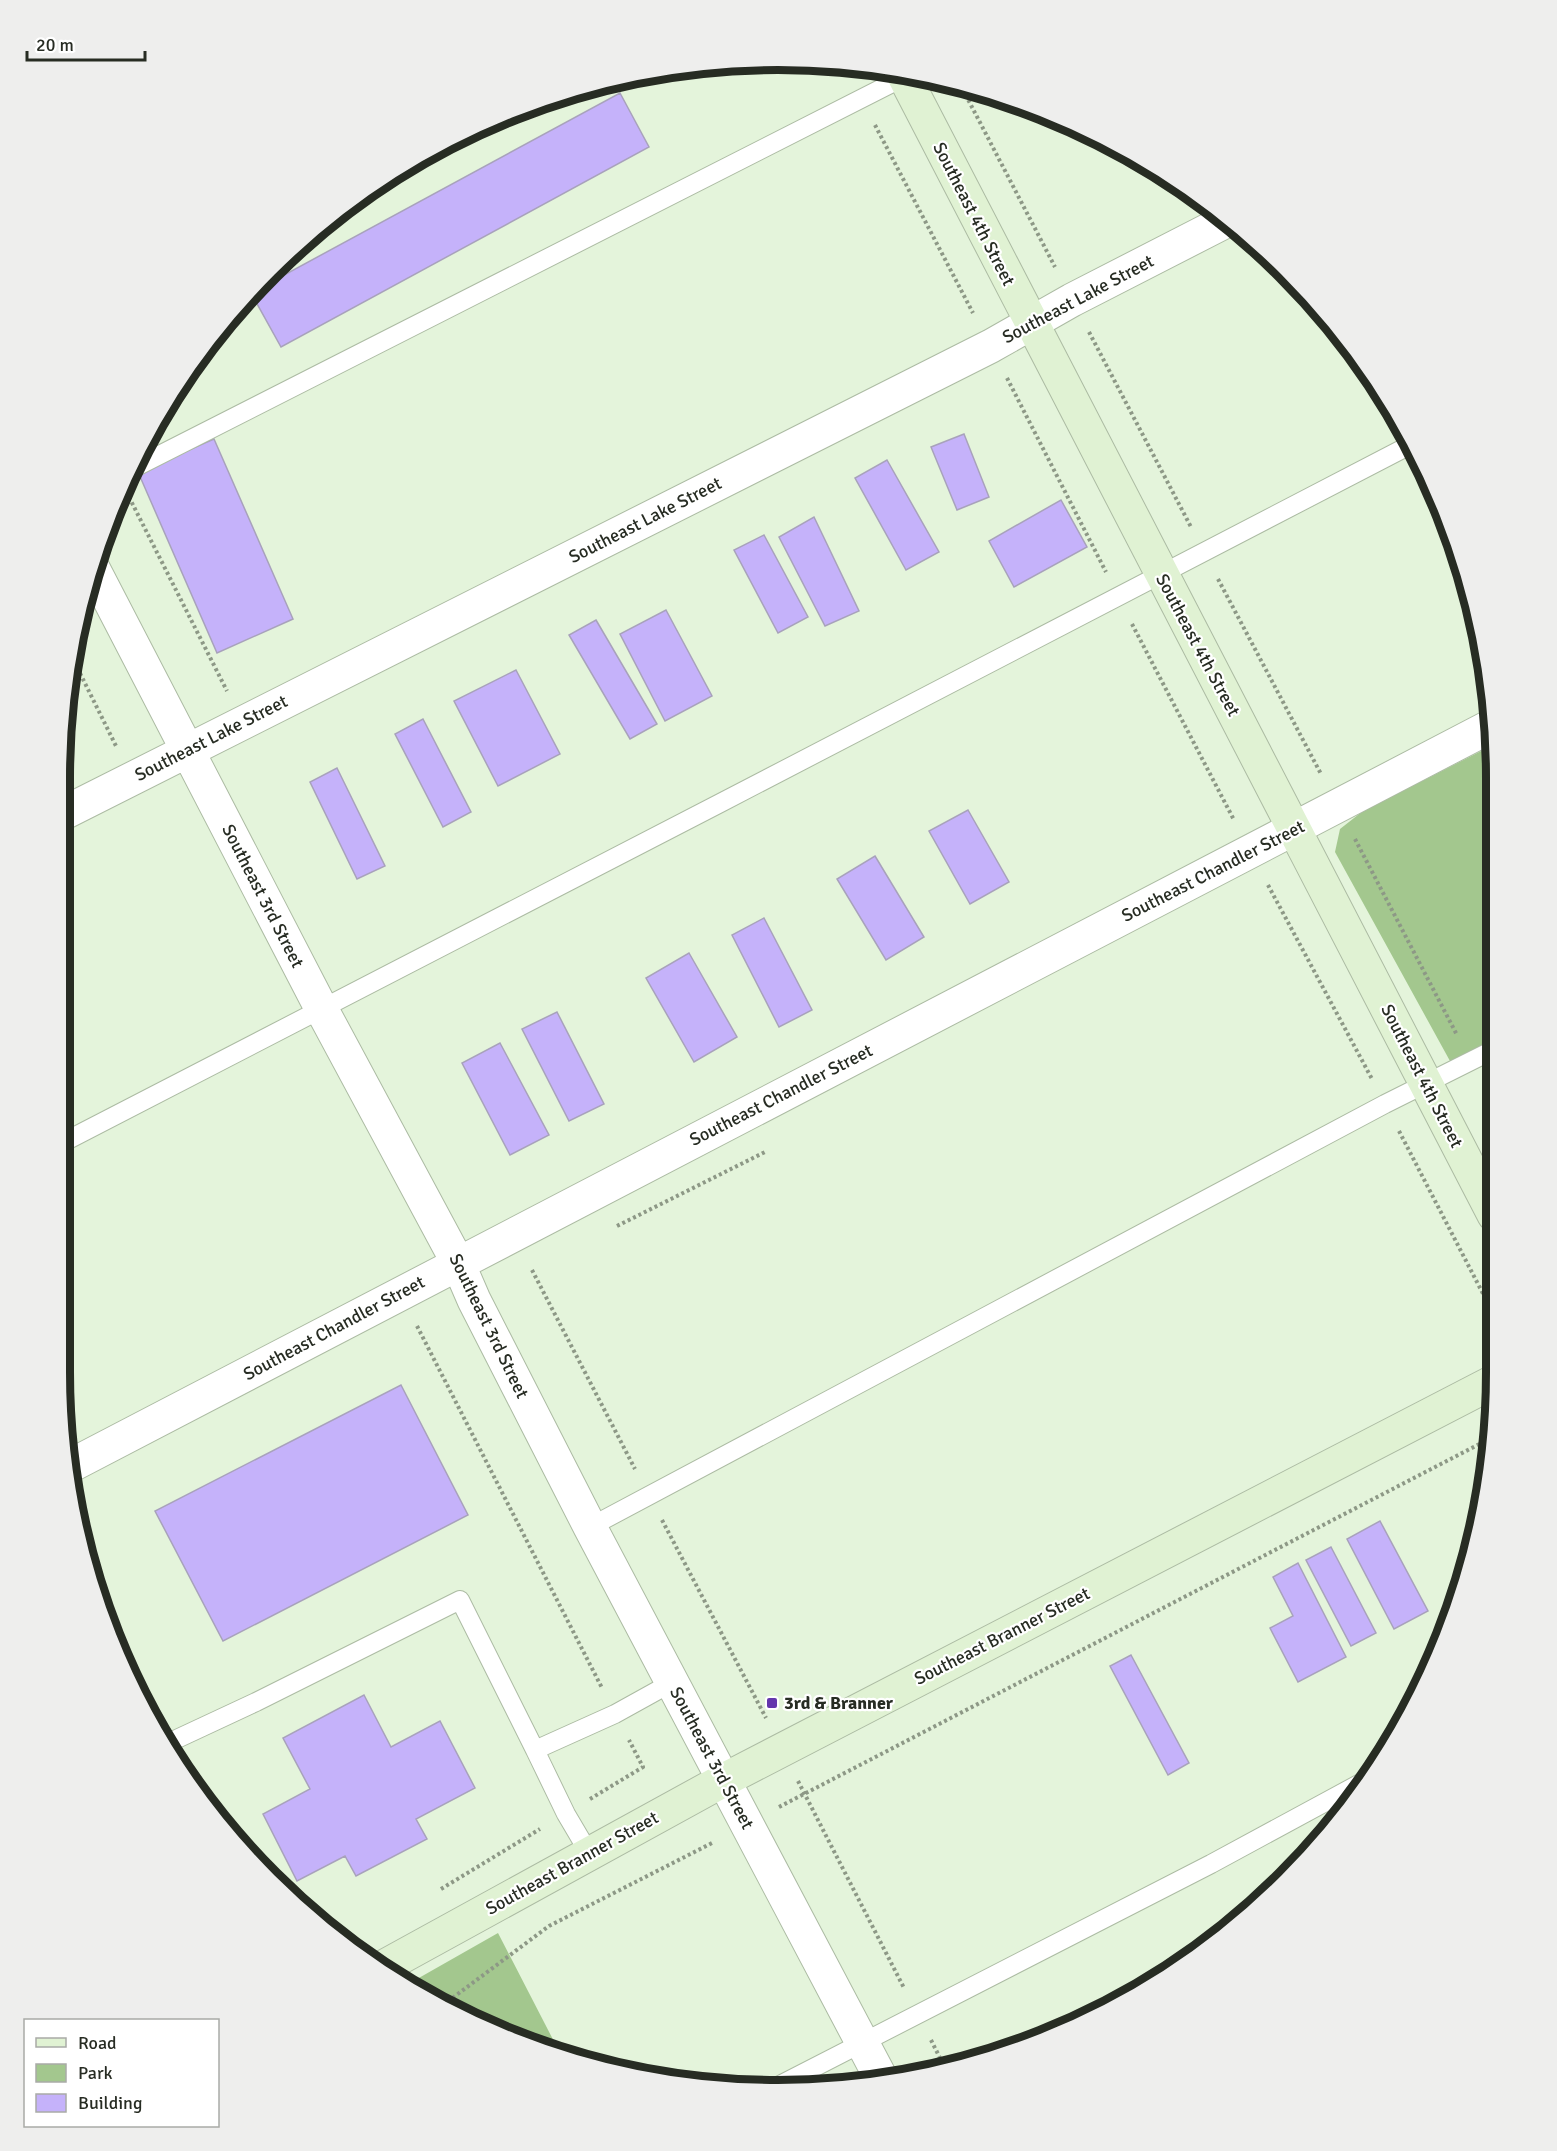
<svg xmlns="http://www.w3.org/2000/svg" width="1557" height="2151" viewBox="0 0 1557 2151" font-family="Signika,sans-serif">
<rect width="100%" height="100%" fill="#e4f4db"/>
<path fill="#a3c78e" d="M1491 746 1493 1040 1450 1061 1335 852 1340 829 1363 811Z
M498 1933 561 2055 461 2017 410 1983Z"/>
<path fill="#c5b2fa" stroke="#a8a2bb" stroke-width="1.5" d="M620 93 649 147 281 347 251 293Z
M964 434 989 497 957 510 931 447Z
M214 439 293 619 217 653 138 472Z
M887 460 939 552 906 570 855 478Z
M1061 500 1087 547 1014 587 989 541Z
M814 517 859 611 825 626 779 537Z
M764 535 808 617 778 633 734 550Z
M666 610 712 696 665 721 620 634Z
M596 620 657 724 630 739 569 635Z
M516 670 560 754 498 786 454 701Z
M423 719 471 812 443 827 395 734Z
M337 768 385 866 357 879 310 782Z
M968 810 1009 882 970 904 929 831Z
M875 856 924 937 886 960 837 879Z
M764 918 812 1010 779 1027 732 935Z
M689 953 737 1037 694 1062 646 978Z
M557 1012 604 1104 569 1121 522 1029Z
M500 1043 549 1135 510 1155 462 1063Z
M401 1385 468 1515 223 1641 155 1511Z
M1380 1521 1428 1611 1394 1629 1347 1539Z
M1331 1547 1376 1633 1351 1646 1306 1560Z
M1298 1563 1346 1657 1298 1682 1270 1628 1293 1616 1273 1577Z
M1131 1655 1189 1763 1168 1775 1110 1666Z
M364 1695 391 1747 440 1721 475 1788 416 1819 427 1839 356 1876 345 1856 297 1881 263 1814 310 1789 283 1738Z"/>
<g fill="none" stroke-linecap="round" stroke-linejoin="round">
<g stroke="#acbba3" stroke-width="20">
<path id="lane" d="M132 469 908 75
M60 1144C510 909 963 681 1412 444
M590 1527 1385 1104 1493 1050
M166 1744 256 1702 460 1600 535 1750 615 1714 671 1683
M535 1750 566 1814 589 1853
M780 2085 1211 1864 1368 1779"/>
</g>
<g stroke="#acbba3" stroke-width="35">
<path id="street" d="M94 570 321 1008 458 1263 474 1300 590 1527 883 2082
M60 815 991 346 1072 300 1228 220
M72 1465 1491 726"/>
</g>
<g stroke="#acbba3" stroke-width="35">
<path id="secondary" d="M903 74 1494 1215
M385 1966 722 1781 1495 1381"/>
</g>
<path stroke="#8d9886" stroke-width="4" stroke-dasharray="3 3" stroke-linecap="butt" d="M843 64 848 73
M960 84 1055 267
M875 125 973 313
M1089 332 1191 527
M1007 378 1106 572
M129 497 227 691
M1218 579 1321 774
M1132 624 1234 820
M72 657 116 746
M1355 839 1457 1035
M1268 885 1372 1079
M1484 1087 1493 1105
M1399 1131 1495 1317
M617 1226 767 1151
M532 1270 635 1469
M417 1326 602 1688
M662 1520 766 1718
M798 1781 904 1988
M590 1799 643 1767 629 1740
M779 1807 1493 1437
M441 1889 540 1829
M443 2005 549 1926 714 1842
M931 2040 944 2066"/>
<use href="#lane" stroke="#fff" stroke-width="18"/>
<use href="#street" stroke="#fff" stroke-width="33"/>
<use href="#secondary" stroke="#e0f2d3" stroke-width="33"/>
</g>
<rect fill="#6436ad" stroke="#fff" stroke-width="2" x="766" y="1697" width="12" height="12" rx="3"/>
<g text-anchor="middle" stroke-width="4.5" stroke-linejoin="round" paint-order="stroke">
<g font-size="18" fill="#272c23" stroke="#fff">
<text transform="translate(974 214) rotate(63)" y="6">Southeast 4th Street</text>
<text transform="translate(1078 299) rotate(-28)" y="6">Southeast Lake Street</text>
<text transform="translate(645 520) rotate(-27)" y="6">Southeast Lake Street</text>
<text transform="translate(1198 645) rotate(62)" y="6">Southeast 4th Street</text>
<text transform="translate(211 738) rotate(-27)" y="6">Southeast Lake Street</text>
<text transform="translate(1213 871) rotate(-27)" y="6">Southeast Chandler Street</text>
<text transform="translate(263 896) rotate(63)" y="6">Southeast 3rd Street</text>
<text transform="translate(1422 1076) rotate(63)" y="6">Southeast 4th Street</text>
<text transform="translate(781 1095) rotate(-27)" y="6">Southeast Chandler Street</text>
<text transform="translate(489 1326) rotate(64)" y="6">Southeast 3rd Street</text>
<text transform="translate(334 1328) rotate(-28)" y="6">Southeast Chandler Street</text>
<text transform="translate(1002 1636) rotate(-27)" y="6">Southeast Branner Street</text>
<text transform="translate(712 1758) rotate(62)" y="6">Southeast 3rd Street</text>
<text transform="translate(572 1863) rotate(-29)" y="6">Southeast Branner Street</text>
</g>
<g font-size="18" font-weight="bold" fill="#272c23" stroke="#fff" text-anchor="start">
<text x="784" y="1709">3rd &amp; Branner</text>
</g>
</g>
<path d="M0 0H1557V2151H0ZM778 70H778A708 708 0 0 1 1486 778V1372A708 708 0 0 1 778 2080H778A708 708 0 0 1 70 1372V778A708 708 0 0 1 778 70Z" fill="#eeeeed" fill-rule="evenodd"/>
<path fill="none" stroke="#272c23" stroke-width="8" d="M778 70H778A708 708 0 0 1 1486 778V1372A708 708 0 0 1 778 2080H778A708 708 0 0 1 70 1372V778A708 708 0 0 1 778 70Z"/>
<rect x="24" y="2019" width="195" height="108" fill="#ffffff" stroke="#a9aba7" stroke-width="1.5"/>
<rect x="36" y="2038" width="30" height="9" fill="#e0f2d3" stroke="#a9aba7" stroke-width="1.5"/>
<text x="78" y="2049" font-size="18" fill="#272c23">Road</text>
<rect x="36" y="2064" width="30" height="18" fill="#a3c78e" stroke="#a9aba7" stroke-width="1.5"/>
<text x="78" y="2079" font-size="18" fill="#272c23">Park</text>
<rect x="36" y="2094" width="30" height="18" fill="#c5b2fa" stroke="#a9aba7" stroke-width="1.5"/>
<text x="78" y="2109" font-size="18" fill="#272c23">Building</text>
<path d="M27 51v9h118v-9" fill="none" stroke="#272c23" stroke-width="3"/>
<text x="36" y="51" font-size="18" fill="#272c23" stroke="#ffffff" stroke-width="4.5" paint-order="stroke">20 m</text>
</svg>
